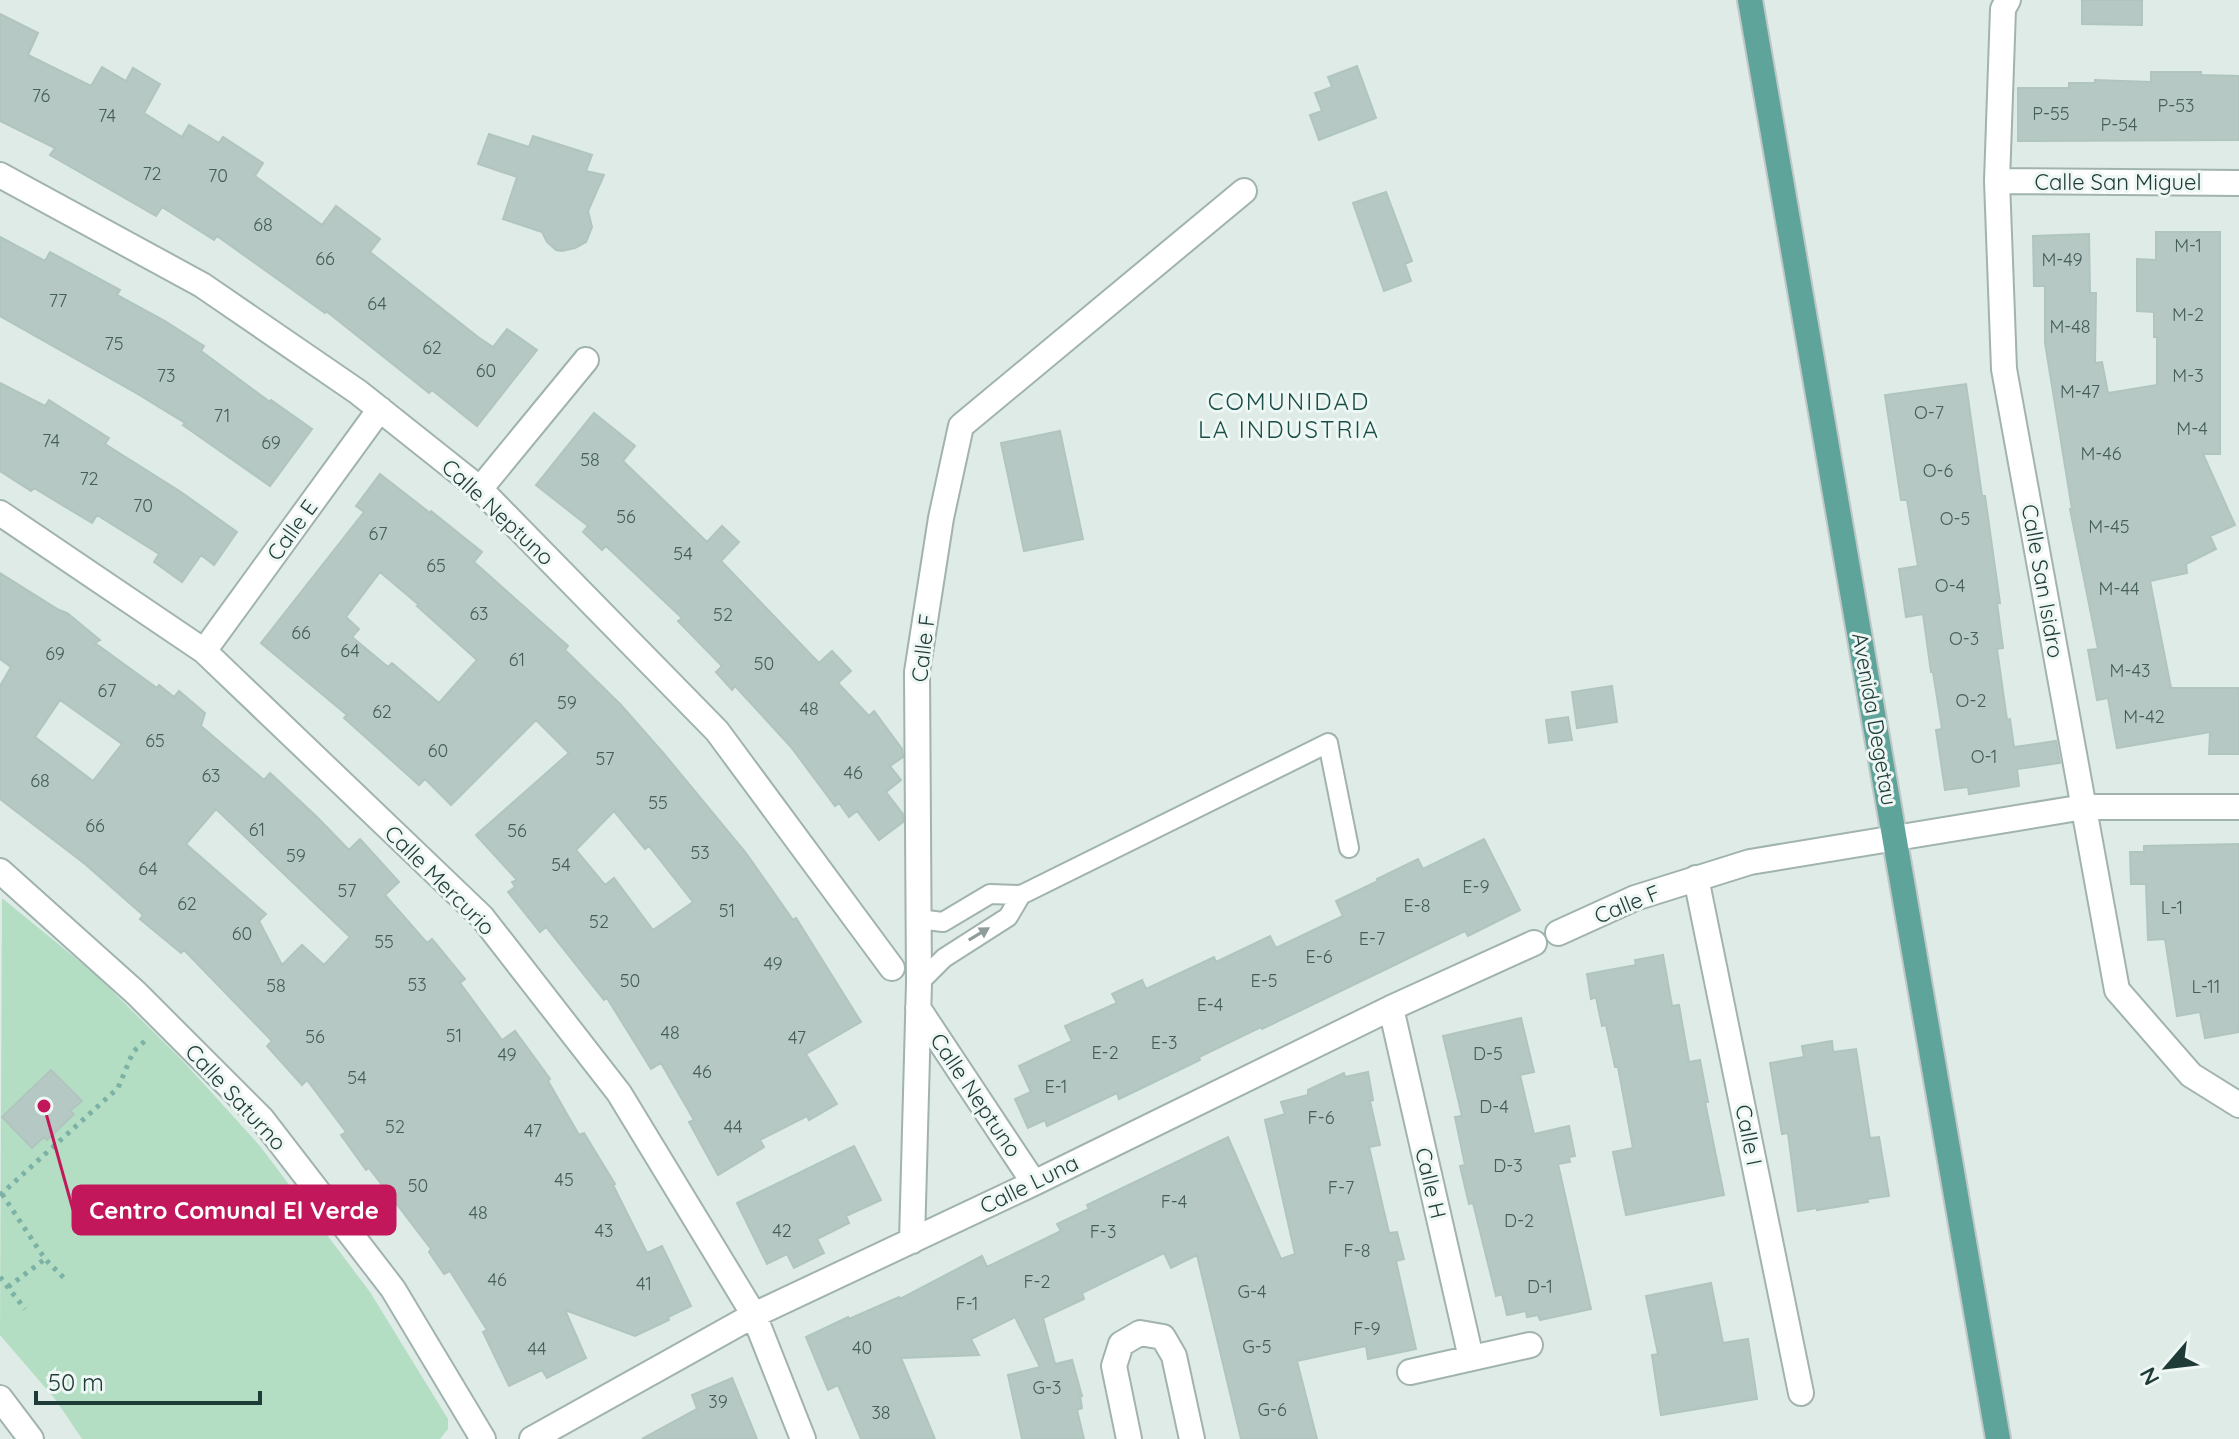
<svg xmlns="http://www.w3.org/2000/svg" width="2239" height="1439" viewBox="0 0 2239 1439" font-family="Quicksand,sans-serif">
<rect width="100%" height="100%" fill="#deebe6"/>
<path fill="#b4dec4" d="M2 898 95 974 183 1061 260 1146 370 1292 448 1419V1429L440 1439H82L55 1399 0 1335Z"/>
<path fill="#b6c8c3" stroke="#b0c5be" stroke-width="2" fill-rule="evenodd" d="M2082 0H2142V25L2082 24Z
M0 14 38 33 28 55 91 86 102 67 126 81 133 68 160 84 144 113 182 137 189 125 219 143 223 137 263 163 255 176 322 225 336 206 380 239 370 252 478 337 493 347 507 329 537 350 477 426 432 390 429 393 326 311 325 313 217 236 214 240 162 207 156 216 50 155 55 148 0 121Z
M1357 66 1376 118 1319 140 1310 115 1322 111 1315 93 1332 87 1328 77Z
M2151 72H2201V75L2239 76V140L2018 141V88H2069V83H2095V80L2151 82Z
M489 134 529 147 533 136 592 155 586 171 604 175 588 211 592 227 586 242 575 248 562 251 556 250 547 242 542 232 503 219 517 177 478 164Z
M1386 192 1412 261 1405 264 1411 281 1384 291 1353 203Z
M2156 232H2220V454H2203L2235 525 2210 536 2216 549 2186 564 2187 573 2150 581 2171 688H2239V754H2209L2210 732 2117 748 2108 698 2097 700 2088 650 2098 649 2070 509H2072L2045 343V286H2034L2033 236 2089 234 2090 293H2096L2095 363 2102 362 2108 393 2157 385V337H2154V312L2137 311V259L2156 260Z
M0 237 45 261 50 252 120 290 117 295 165 321 204 346 201 351 270 402 271 400 312 429 270 486 183 425 185 423 136 393 0 316Z
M0 383 45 406 49 400 109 438 105 444 181 492 237 532 214 565 201 555 182 582 154 562 159 554 97 515 92 523 34 488 31 491 0 471Z
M1966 384 1982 496H1985L2000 603H1997L2003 648 1997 649 2007 720 2010 719 2014 747 2056 741 2060 763 2017 769 2019 786 1969 794 1968 787 1945 790 1936 730 1942 729 1933 672H1931L1923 614 1906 617 1899 569 1918 566 1907 500H1901L1885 395Z
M594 413 635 446 623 461 707 542 722 526 739 542 721 561 819 663 832 651 851 671 838 683 869 716 874 711 902 749 903 757 890 766 901 780 886 792 903 814V822L879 840 857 811 849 817 839 803 835 806 791 747 735 686 732 690 716 672 722 666 678 621 682 618 606 546 602 550 583 532 588 526 536 485Z
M1060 431 1083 539 1024 551 1001 443Z
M380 474 430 513 431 511 482 552 474 562 568 646 565 650 621 705 665 755 746 853 793 920 796 918 861 1022 806 1054 837 1104 809 1120 807 1116 760 1140 764 1147 718 1175 689 1122 694 1120 661 1063 651 1069 607 998 604 1000 546 927 540 932 508 892 515 887 512 882 517 880 476 835 569 753 536 720 451 805 425 779 419 785 344 718 347 715 261 643 364 512 356 506ZM380 572 419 605 417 606 477 660 439 703 392 663 388 667 352 637 359 629 346 617ZM614 811 645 849 649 846 693 902 653 930 614 878 605 885 576 850Z
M0 573 59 610 67 613 100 640 95 643 157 688 159 685 174 697 179 691 205 713 201 726 264 780 270 773 317 817 349 850 360 839 399 882 385 895 427 943 432 939 465 979 460 983 502 1040 515 1031 550 1079 548 1081 579 1135 584 1133 615 1184 613 1185 647 1253 662 1246 691 1306 668 1317 669 1320 635 1336 565 1310 586 1358 547 1378 542 1370 509 1386 483 1332 487 1330 450 1271 444 1274 429 1252 431 1249 369 1168 366 1170 341 1135 346 1132 307 1080 302 1085 267 1046 272 1041 184 950 181 953 140 919 143 915 85 864 0 799V686L11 667 0 659ZM60 700 122 744 93 781 35 737ZM216 809 350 937 324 965 302 945 282 965 259 921 266 914 186 844Z
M1612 686 1617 722 1577 728 1572 692Z
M1568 717 1572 740 1549 743 1546 720Z
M1484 839 1520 910 1468 936 1465 931 1293 1014 1262 1029 1261 1027 1199 1057 1200 1060 1119 1099 1117 1093 1047 1126 1045 1120 1028 1128 1015 1099 1031 1092 1019 1066 1072 1041 1065 1026 1117 1003 1112 994 1142 980 1146 989 1214 957 1216 962 1270 936 1276 948 1343 916 1336 901 1378 881 1377 879 1418 859 1423 869Z
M2239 844V1032L2205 1038 2200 1012 2177 1016 2165 939 2148 940 2146 884H2131L2130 852H2144V846Z
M1663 955 1672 1006 1679 1005 1689 1062 1700 1060 1708 1102H1705L1724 1195 1626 1215 1613 1152 1633 1148 1618 1067H1615L1606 1025 1602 1026 1596 997 1591 999 1587 974 1636 965 1635 960Z
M1521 1018 1534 1072 1520 1075 1534 1134 1569 1126 1575 1156 1569 1157 1570 1162 1558 1164 1591 1309 1540 1320 1538 1315 1527 1317 1526 1311 1507 1315 1502 1294 1496 1296 1473 1203 1469 1204 1460 1166 1465 1165 1455 1117 1462 1116 1443 1036Z
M1832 1041 1833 1052 1856 1049 1870 1138 1879 1137 1889 1196 1867 1199 1868 1202 1817 1210V1208L1798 1211 1788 1133 1782 1134 1770 1063 1804 1057 1802 1046Z
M51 1070 82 1101 70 1111 74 1114 47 1140 44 1137 32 1148 2 1117Z
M1368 1072 1373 1100 1370 1101 1380 1145 1369 1147 1389 1233 1397 1232 1404 1259 1396 1261 1416 1349 1368 1359 1366 1346 1297 1361 1317 1439H1241L1197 1255 1171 1268 1164 1253 1082 1293 1084 1299 1043 1318 1055 1364 1072 1360 1082 1396H1080L1082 1408 1077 1410 1084 1439H1022L1008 1375 1040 1367 1015 1317 971 1339 979 1355 901 1358 935 1439H861L838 1385 828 1390 806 1337 848 1317 849 1319 899 1297 900 1299 982 1256 987 1267 1061 1231 1057 1224 1089 1209 1087 1205 1228 1137 1281 1259 1295 1254 1265 1120 1285 1114 1281 1102 1308 1095V1090L1344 1073 1345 1077Z
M854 1146 881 1200 846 1216 849 1223 817 1239 824 1253 794 1268 787 1254 767 1264 737 1203Z
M1711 1283 1723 1343 1748 1339 1757 1399 1661 1415 1652 1355 1658 1354 1646 1296Z
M732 1378 757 1439H642L697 1409 692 1395Z"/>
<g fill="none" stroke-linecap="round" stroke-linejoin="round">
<g stroke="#a1b3ae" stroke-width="22">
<path id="lane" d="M1021 895 1328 743 1349 848
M918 919 943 922 990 894 1021 895 1008 917 944 958 919 983"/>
</g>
<g stroke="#a1b3ae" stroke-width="28">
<path id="street" d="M2008 0 2003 9 1997 181 2004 369 2117 990 2191 1075 2239 1105
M0 175 202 285 358 392 480 489 717 731 892 968
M1997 181 2239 183
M480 489 586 360
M0 513 204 651 482 917 619 1093 754 1315 803 1439
M204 651 380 409
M0 871 136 993 262 1119 393 1289 483 1439
M1696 878 1801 1393
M1558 933 1635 898 1750 862 2084 807H2239
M918 1008 1034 1183
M1391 1008 1471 1358
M912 1241 919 983 917 672 941 518 961 426 1244 191
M1410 1372 1530 1345
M0 1398 31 1439
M532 1439 754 1315 1034 1183 1391 1008 1534 943
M1129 1439 1114 1366 1121 1344 1140 1333 1163 1337 1174 1356 1192 1439"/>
</g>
<g stroke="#c0c8c7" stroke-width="28">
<path id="primary" d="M1750 0 1998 1439"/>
</g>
<path stroke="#7cb1a6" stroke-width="5" stroke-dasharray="4 6" stroke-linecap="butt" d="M2 1194 45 1259 64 1278
M0 1195 118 1088 133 1052 148 1038
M0 1277 25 1309
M8 1287 45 1259"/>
<use href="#lane" stroke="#fff" stroke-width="18"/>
<use href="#street" stroke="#fff" stroke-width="24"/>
<use href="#primary" stroke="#5fa49a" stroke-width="24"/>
</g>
<defs><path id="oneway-solid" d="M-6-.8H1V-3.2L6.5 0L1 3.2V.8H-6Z" transform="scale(2)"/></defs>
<use fill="#8e9d9b" href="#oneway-solid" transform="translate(979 934) rotate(-31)"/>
<g text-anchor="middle" stroke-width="6" stroke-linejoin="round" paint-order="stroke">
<g font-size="18" fill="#445e5a">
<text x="41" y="102">76</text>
<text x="2176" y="112">P-53</text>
<text x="2051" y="120">P-55</text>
<text x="107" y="122">74</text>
<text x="2119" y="131">P-54</text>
<text x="152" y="180">72</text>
<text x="218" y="182">70</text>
<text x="263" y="231">68</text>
<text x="2188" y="252">M-1</text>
<text x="325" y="265">66</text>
<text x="2062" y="266">M-49</text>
<text x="58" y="307">77</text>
<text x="377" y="310">64</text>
<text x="2188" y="321">M-2</text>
<text x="2070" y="333">M-48</text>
<text x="114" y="350">75</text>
<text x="432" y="354">62</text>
<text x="486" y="377">60</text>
<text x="166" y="382">73</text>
<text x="2188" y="382">M-3</text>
<text x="2080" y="398">M-47</text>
<text x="1929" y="419">O-7</text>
<text x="222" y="422">71</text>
<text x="2192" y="435">M-4</text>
<text x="51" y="447">74</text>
<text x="271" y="449">69</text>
<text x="2101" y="460">M-46</text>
<text x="590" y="466">58</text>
<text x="1938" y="477">O-6</text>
<text x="89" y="485">72</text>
<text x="143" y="512">70</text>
<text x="626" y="523">56</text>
<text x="1955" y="525">O-5</text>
<text x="2109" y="533">M-45</text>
<text x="378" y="540">67</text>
<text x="683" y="560">54</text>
<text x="436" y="572">65</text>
<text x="1950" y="592">O-4</text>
<text x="2119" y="595">M-44</text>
<text x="479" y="620">63</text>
<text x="723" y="621">52</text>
<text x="301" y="639">66</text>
<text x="1964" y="645">O-3</text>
<text x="350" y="657">64</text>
<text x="55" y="660">69</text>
<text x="517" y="666">61</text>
<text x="764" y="670">50</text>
<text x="2130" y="677">M-43</text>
<text x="107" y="697">67</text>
<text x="1971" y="707">O-2</text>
<text x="567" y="709">59</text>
<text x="809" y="715">48</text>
<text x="382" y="718">62</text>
<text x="2144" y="723">M-42</text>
<text x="155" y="747">65</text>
<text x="438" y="757">60</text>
<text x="1984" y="763">O-1</text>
<text x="605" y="765">57</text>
<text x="853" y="779">46</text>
<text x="211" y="782">63</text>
<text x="40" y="787">68</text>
<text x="658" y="809">55</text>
<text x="95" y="832">66</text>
<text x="257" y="836">61</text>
<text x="517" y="837">56</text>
<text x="700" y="859">53</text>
<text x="296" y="862">59</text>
<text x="561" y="871">54</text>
<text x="148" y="875">64</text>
<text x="1476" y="893">E-9</text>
<text x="347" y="897">57</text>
<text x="187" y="910">62</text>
<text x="1417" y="912">E-8</text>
<text x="2172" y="914">L-1</text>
<text x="727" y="917">51</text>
<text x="599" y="928">52</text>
<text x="242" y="940">60</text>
<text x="1372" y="945">E-7</text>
<text x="384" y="948">55</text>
<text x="1319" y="963">E-6</text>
<text x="773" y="970">49</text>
<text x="630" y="987">50</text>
<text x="1264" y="987">E-5</text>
<text x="417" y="991">53</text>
<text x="276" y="992">58</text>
<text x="2206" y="993">L-11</text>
<text x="1210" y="1011">E-4</text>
<text x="670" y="1039">48</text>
<text x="454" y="1042">51</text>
<text x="315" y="1043">56</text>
<text x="797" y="1044">47</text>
<text x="1164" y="1049">E-3</text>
<text x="1105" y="1059">E-2</text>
<text x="1488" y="1060">D-5</text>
<text x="507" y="1061">49</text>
<text x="702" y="1078">46</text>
<text x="357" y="1084">54</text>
<text x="1056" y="1093">E-1</text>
<text x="1494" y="1113">D-4</text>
<text x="1321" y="1124">F-6</text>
<text x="395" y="1133">52</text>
<text x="733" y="1133">44</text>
<text x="533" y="1137">47</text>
<text x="1508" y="1172">D-3</text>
<text x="564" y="1186">45</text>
<text x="418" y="1192">50</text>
<text x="1341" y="1194">F-7</text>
<text x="1174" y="1208">F-4</text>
<text x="478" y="1219">48</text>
<text x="1519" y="1227">D-2</text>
<text x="604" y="1237">43</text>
<text x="782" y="1237">42</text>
<text x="1103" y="1238">F-3</text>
<text x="1357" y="1257">F-8</text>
<text x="497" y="1286">46</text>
<text x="1037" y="1288">F-2</text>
<text x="644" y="1290">41</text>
<text x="1540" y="1293">D-1</text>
<text x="1252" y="1298">G-4</text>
<text x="967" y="1310">F-1</text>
<text x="1367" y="1335">F-9</text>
<text x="1257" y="1353">G-5</text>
<text x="862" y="1354">40</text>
<text x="537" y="1355">44</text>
<text x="1047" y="1394">G-3</text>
<text x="718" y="1408">39</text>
<text x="1272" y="1416">G-6</text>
<text x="881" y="1419">38</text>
</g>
<g font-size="22" fill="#1e3b37" stroke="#eef7f4">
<text x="2118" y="190">Calle San Miguel</text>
<text transform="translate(498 512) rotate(43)" y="8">Calle Neptuno</text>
<text transform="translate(292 530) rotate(-54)" y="8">Calle E</text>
<text transform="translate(2043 581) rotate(80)" y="8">Calle San Isidro</text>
<text transform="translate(923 648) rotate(-83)" y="8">Calle F</text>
<text transform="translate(1875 719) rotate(80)" y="8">Avenida Degetau</text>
<text transform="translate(440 880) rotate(45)" y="8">Calle Mercurio</text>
<text transform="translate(1627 904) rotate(-22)" y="8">Calle F</text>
<text transform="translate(976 1095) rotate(56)" y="8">Calle Neptuno</text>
<text transform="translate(236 1097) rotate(47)" y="8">Calle Saturno</text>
<text transform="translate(1749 1135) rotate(79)" y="8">Calle I</text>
<text transform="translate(1431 1183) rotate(77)" y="8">Calle H</text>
<text transform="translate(1029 1184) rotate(-26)" y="8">Calle Luna</text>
</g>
<g font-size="24" letter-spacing="2" fill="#194e47" stroke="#eef7f4">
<text x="1289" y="410">COMUNIDAD<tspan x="1289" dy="28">LA INDUSTRIA</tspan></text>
</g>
</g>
<path fill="none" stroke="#c2185b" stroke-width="3" d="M44 1106L73 1210"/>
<circle fill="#c2185b" stroke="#eef7f4" stroke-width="3" cx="44" cy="1106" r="8"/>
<rect fill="#c2185b" stroke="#c2185b" stroke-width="3" x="73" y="1186" width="322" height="48" rx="8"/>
<g font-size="24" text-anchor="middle" font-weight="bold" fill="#fff">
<text x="234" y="1219">Centro Comunal El Verde</text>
</g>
<g transform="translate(2167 1367) rotate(242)" stroke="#eef7f4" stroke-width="6" paint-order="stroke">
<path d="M0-6L14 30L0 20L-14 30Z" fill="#1e3b37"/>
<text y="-12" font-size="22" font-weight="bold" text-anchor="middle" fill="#1e3b37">N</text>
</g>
<path d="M36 1391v12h224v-12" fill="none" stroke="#1e3b37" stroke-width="4"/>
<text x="48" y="1391" font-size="24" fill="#1e3b37" stroke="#eef7f4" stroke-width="6" paint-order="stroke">50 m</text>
</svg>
